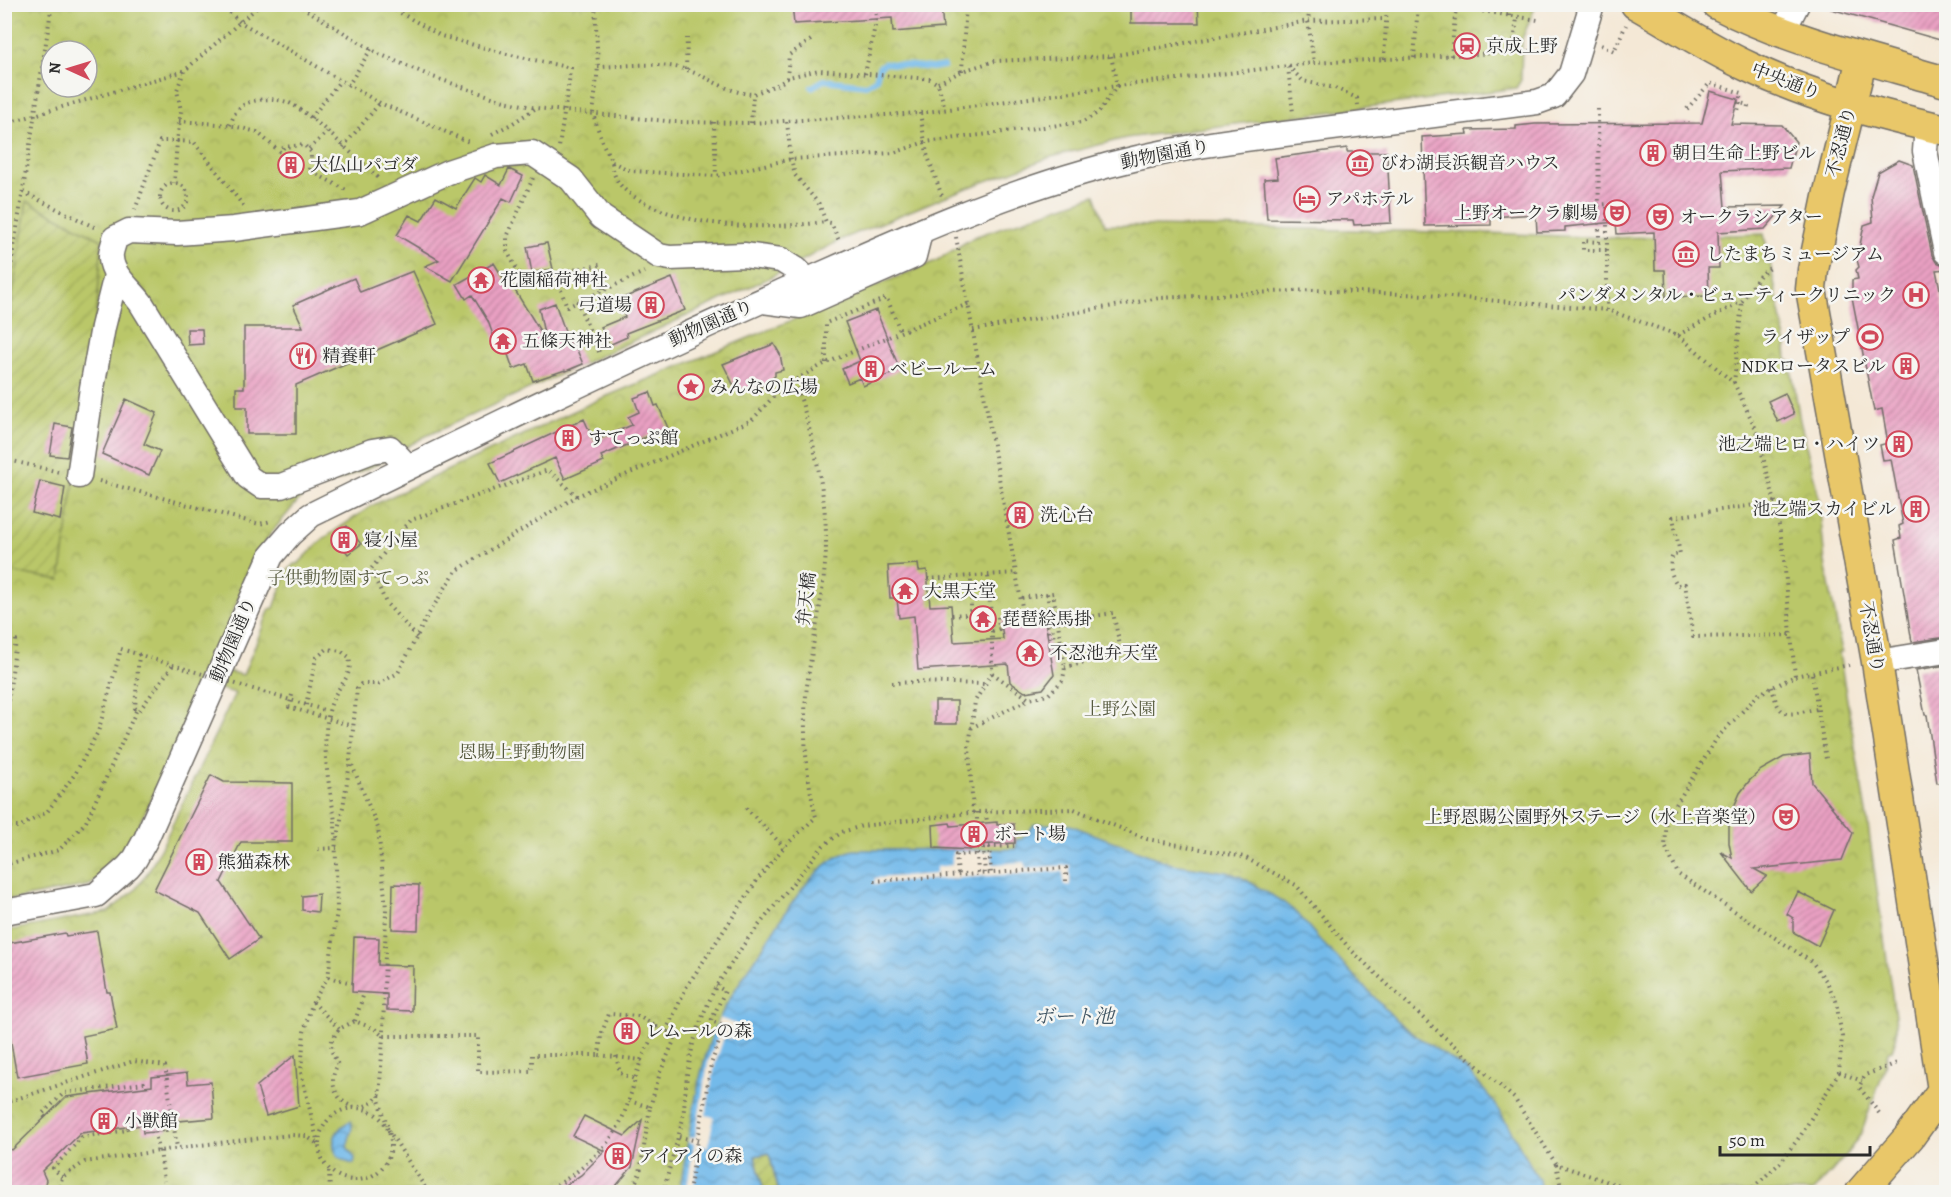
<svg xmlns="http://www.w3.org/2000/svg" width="1951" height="1197" viewBox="0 0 1951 1197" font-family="Alegreya,'Noto Serif JP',serif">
<defs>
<pattern id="park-crowns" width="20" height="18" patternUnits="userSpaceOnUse" patternTransform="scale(1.5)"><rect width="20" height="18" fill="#bac769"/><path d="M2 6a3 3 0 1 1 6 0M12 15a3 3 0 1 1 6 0" fill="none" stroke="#a0ab5b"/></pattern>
<pattern id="garden-furrows" width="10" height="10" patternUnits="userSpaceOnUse" patternTransform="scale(1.5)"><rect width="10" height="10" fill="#bac769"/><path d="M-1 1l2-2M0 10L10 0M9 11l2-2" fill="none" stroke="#a0ab5b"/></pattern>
<pattern id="water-waves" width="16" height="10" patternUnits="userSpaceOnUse" patternTransform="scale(1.5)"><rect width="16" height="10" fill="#73baea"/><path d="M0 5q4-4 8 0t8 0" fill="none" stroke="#5f97be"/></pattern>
<pattern id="building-hatch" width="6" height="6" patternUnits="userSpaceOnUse" patternTransform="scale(1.5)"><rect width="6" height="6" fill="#eaa0c3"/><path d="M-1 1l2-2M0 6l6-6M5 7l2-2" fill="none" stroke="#be839f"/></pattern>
</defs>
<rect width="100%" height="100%" fill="#f6f6f2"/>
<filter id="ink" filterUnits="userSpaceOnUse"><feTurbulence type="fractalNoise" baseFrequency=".0167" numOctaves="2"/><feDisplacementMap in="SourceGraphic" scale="12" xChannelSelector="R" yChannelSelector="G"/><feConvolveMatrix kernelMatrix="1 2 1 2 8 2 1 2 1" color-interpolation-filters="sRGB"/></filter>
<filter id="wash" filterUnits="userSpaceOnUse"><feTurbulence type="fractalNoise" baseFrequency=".008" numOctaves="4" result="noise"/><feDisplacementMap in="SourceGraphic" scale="24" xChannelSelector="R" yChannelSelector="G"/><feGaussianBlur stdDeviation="1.35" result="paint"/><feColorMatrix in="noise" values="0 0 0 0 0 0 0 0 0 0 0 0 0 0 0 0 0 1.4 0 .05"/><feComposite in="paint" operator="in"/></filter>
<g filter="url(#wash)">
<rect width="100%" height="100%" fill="#f4e8d6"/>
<path fill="url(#park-crowns)" stroke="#72794a" stroke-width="1.5" fill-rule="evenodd" d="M5 5H1536L1522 39 1521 80 1516 88 1126 138 1051 157 954 193 842 239 769 278 424 437 375 465 303 495 271 533 256 556 210 667 243 675 270 609 274 608 287 572 294 564H298L323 539 373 505 600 399 936 261 974 237 1095 195 1105 225 1486 233 1609 238 1764 234 1787 346 1786 349 1787 360 1790 361 1800 421 1819 498 1825 563 1842 652 1839 653 1867 818 1896 1024V1038L1892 1050 1888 1051 1884 1071 1861 1133C1848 1155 1830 1174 1812 1192H5V931L108 912 135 890 148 872 165 840 235 693 203 684 173 754 132 839 112 867 90 885 5 901ZM51 51H87V87H51Z"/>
<path fill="url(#garden-furrows)" stroke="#72794a" stroke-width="1.5" d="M27 201 102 240 95 335 60 580 5 571 4 353Z
M769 1153 779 1192H764L755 1156Z"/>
<path fill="url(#water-waves)" stroke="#4f728a" stroke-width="1.5" d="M1038 824 1070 825 1172 864 1227 872 1241 877 1283 902 1298 914 1318 938 1396 1020 1416 1036 1466 1069 1494 1102 1506 1122 1539 1180 1541 1192H779L769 1153 755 1156 764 1192H679C688 1149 692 1104 704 1062 708 1046 713 1029 721 1015 732 992 748 970 762 949 784 916 813 860 854 850L1016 849V840L1022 839 1034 825Z
M351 1121 352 1128 347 1147 355 1158 354 1164C327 1160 328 1130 351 1121Z"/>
<path fill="#f4e8d6" d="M992 850 993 864 1025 862 1026 868 1070 865V886H1064L1063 871 874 884 875 878 936 874V867L952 865V852Z
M719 1018 736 1024 731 1039 724 1037 715 1065 706 1115 714 1117 708 1147 701 1145 693 1192H686L694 1144 689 1142V1139L690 1137H695L708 1062 721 1028 716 1025Z"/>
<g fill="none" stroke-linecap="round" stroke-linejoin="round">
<path stroke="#73baea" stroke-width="6" d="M812 87 824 80 866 85 876 79 879 67 885 63 932 68 944 66"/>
</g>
<g id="blocks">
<path fill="url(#building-hatch)" d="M792 4H941L943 28 893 32 892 18 794 24Z
M1131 4H1198L1199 23H1131Z
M1831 4H1947V42L1831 9Z
M1710 91 1738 99 1731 124 1782 125 1796 142 1789 168 1722 171 1725 207 1785 206 1765 229 1718 232 1719 268H1708L1709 296 1666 297 1665 270H1655L1654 232 1617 234 1616 222 1565 227V231L1537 232 1536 214 1491 217V225L1425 226 1422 137 1468 134 1467 130 1516 129V126L1535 124 1702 123Z
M1347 148V152H1387L1391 223 1354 225 1353 220 1267 219 1264 179 1278 178 1275 158Z
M1899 160 1913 165 1932 255 1936 262 1947 266V269L1936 270 1947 323V637L1912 642 1895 540 1901 538 1899 526 1903 524 1891 459 1883 460 1880 445 1888 443 1882 409 1874 411 1852 297V280L1858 279 1856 270 1859 267 1857 260 1864 225 1873 222 1871 196 1878 172Z
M509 169 523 176 511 202 503 198 452 281 425 266 439 260 397 235 409 215 421 221 436 197 456 208 475 178 481 182 485 175 501 185Z
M547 243 553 269 532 273 527 247Z
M494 263 505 281 508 279 545 339 539 309 555 303 570 345 574 343 583 364 566 371 565 370 533 381 527 364 513 369 504 343 497 346 488 321 472 295 466 299 457 284Z
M413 271 437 324 296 385V434H247V407H236V388H244V327H303L293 305 354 278 360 292Z
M672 278 685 310 626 333 627 337 609 345 601 327 625 317 618 300Z
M876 310 900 370 863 386 860 378 848 383 842 369 860 361 845 322Z
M187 329H202L203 344 188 345Z
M774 344 780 354 783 370 775 372V376L765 385 754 389H742L733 384 723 364Z
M650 392 655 406 658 405 668 428 601 456 604 462 565 479 555 458 500 483 490 463 584 419 594 441 632 425 628 417 639 412 634 398Z
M1785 393 1794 414 1778 422 1768 401Z
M126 399 157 413 144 444 160 451 149 475 102 454Z
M55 424 72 427 67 457 50 455Z
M40 481 65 487 60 520 32 513Z
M347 526 361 544 348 554 334 536Z
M918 564 919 571 927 570 930 606 951 605 954 642 1003 639 1001 621 1044 615 1054 675 1043 689 1025 692 1010 682 1008 664 918 670 914 616 899 618 897 598H890L888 566Z
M1947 665V782L1937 783 1927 715H1925L1916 670Z
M935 701H957V724H935Z
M1810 754 1812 783 1853 833 1842 860 1754 869 1767 876 1751 891 1721 852 1732 858 1729 843V825L1733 809 1740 793 1750 780 1761 770 1784 757Z
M211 775 224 782 292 783V842H241L221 882 259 939 230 959 200 913 154 890Z
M997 822V825L1014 824 1015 843 973 845 970 846V850L934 848 933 825 950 823 951 826Z
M393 884 419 885 418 930 392 929Z
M1798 892 1834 910 1818 946 1793 932V918L1787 914Z
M319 894 318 912 302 910V896Z
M97 931 107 992H110L117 1029 83 1036 88 1064 17 1077 4 1003V944L65 933 66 936Z
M354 937 379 938 378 965 413 966 412 1011 387 1010V994L352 992Z
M295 1055 299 1106 266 1116 257 1086Z
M187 1073 188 1084 211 1082 214 1118 166 1122 167 1131 143 1133 142 1125 81 1133 42 1171 46 1180 43 1192H4V1148L12 1150 66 1097 152 1086V1077Z
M584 1116 625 1136 642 1120 632 1167 611 1192H555L581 1175 605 1151 573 1136Z"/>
</g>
</g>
<g filter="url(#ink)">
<use href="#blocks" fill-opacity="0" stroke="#716d67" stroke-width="1.5"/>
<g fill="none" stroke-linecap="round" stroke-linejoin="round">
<g stroke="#716d67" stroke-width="27">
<path id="minor" d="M1782 33 1797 4
M1927 126 1925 151 1946 252
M763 301 801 306 914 256 920 232
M408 467 390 448 372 451 281 486H261L248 477 141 303C131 289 112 276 111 258 110 252 114 244 115 238L129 231 177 233 234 229 360 212 448 172 496 156 532 153 571 179 601 217 659 256 670 258 744 255 781 260 797 270 807 280
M79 476 92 388 103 327 116 275
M1877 662 1946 651
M4 912 96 895 128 867 135 859 146 839 271 556 290 534 311 515C466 439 621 363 779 293 879 249 979 202 1084 172 1157 150 1233 140 1309 131 1385 121 1461 111 1537 102L1554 96 1571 74 1592 4"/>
</g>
<g stroke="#716d67" stroke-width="33">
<path id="major" d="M1636 4C1673 25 1710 49 1749 67 1811 97 1880 115 1946 130
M1717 4C1790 41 1868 59 1946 82
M1861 1192 1910 1136 1943 1090 1877 662 1811 289 1813 270 1829 192 1862 58"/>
</g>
<path stroke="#716d67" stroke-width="4" stroke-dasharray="1.5 4.5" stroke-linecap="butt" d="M214 4 228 11 240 22 380 103 469 142
M297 4 379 54 433 77 504 101 536 108 676 122 751 123 920 113 1117 86 1314 63 1531 51
M385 4 441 36 507 54 571 68 559 147
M595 4 598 67 593 114 603 144 612 162 631 171 716 176 791 159 894 153 925 142 1083 122 1099 112 1117 86 1111 56
M1073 4 1129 7
M1310 4 1308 21 1314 63
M1455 4 1456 7 1538 20
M1509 16 1511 4
M1601 45 1614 51 1626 25
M1513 52 1517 17
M1451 56 1456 7
M1414 58 1418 4
M1384 59 1387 4
M1288 66 1303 81 1335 88 1357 98 1358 105
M598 67C626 66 660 61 687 70 711 78 727 93 753 94
M1288 67 1293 113
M686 69 687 38
M184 71 177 90 181 111 177 141 194 142 245 208
M962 71 966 4
M865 74 876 21 875 4
M787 78 789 55 814 38
M938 83 962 71 995 61 1111 56 1308 21 1386 19
M348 86 371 49
M1737 102 1748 105 1747 111
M1598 109 1599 242 1583 241V250H1607
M1687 109 1710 83 1742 93 1738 111
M920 113 927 154 943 199
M311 118 340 81
M179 121 230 125 257 132 280 152 284 147 304 145 311 152V164L309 170 348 191
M714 122 716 176
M787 122 791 159 795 175 819 204 826 222 831 223 840 243
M751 123 753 94 779 84 789 77 819 70 930 79 938 84 945 108
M4 124 184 71 261 4
M230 125C232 121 233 116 236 112 245 98 272 97 287 102 307 109 361 163 380 179
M492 134 513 123 536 108
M343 147 380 103
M309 149 327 132
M612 163C613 167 613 172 615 176 620 189 634 197 645 203 700 230 767 229 826 222
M533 178 507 237V251L525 284 545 275 600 265 603 289
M160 197a14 14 0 1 1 28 0a14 14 0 1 1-28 0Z
M23 192 98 229
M1598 205 1607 204V310
M135 210 160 141H177L174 183
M956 237 1024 618
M555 273 567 307 644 272
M577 301 599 352
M4 311 52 4
M973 330 1160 298 1311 290 1427 295 1607 310 1678 335 1734 383 1755 427 1775 502 1783 549 1795 676 1759 694 1717 738 1667 819 1665 846 1678 874 1812 962 1827 982 1836 1001 1842 1037 1839 1072 1801 1135 1780 1163 1748 1192
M1678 335 1742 301 1760 275 1773 266
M826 363V323L887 298 901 333
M1734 383 1742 301
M4 459 59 472
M99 481 259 524 271 521
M1775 502 1673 517 1680 554 1673 555C1668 565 1671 577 1678 585L1685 584 1693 637 1793 635
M928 579 1016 573
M952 615 965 614 971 610V576
M1058 622 1113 613 1122 655 1065 667
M992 631 999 629 998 616 1045 609 1051 647 1055 646 1047 593
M417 637 386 603 371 569 411 520 548 470 577 496
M4 639 16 640 8 704
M139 654 135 708 139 711 173 665
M992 673 1029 699 1048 695 1063 680 1065 667 1053 593 1021 598
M1812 674 1826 759
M1795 676 1849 665
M892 683 916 682 984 684
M1772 687C1780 722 1787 714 1817 709
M292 695 289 707 352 726
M971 728 1029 699
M746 808 784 847
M977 812V824
M986 812 987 823
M973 813 969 747 975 701 992 673V631L988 575
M4 827H19L47 812 75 774 98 732 121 649 189 670
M338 838 350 763
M989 847 991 873
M971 848 1014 846
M983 848 985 873
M318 849 337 848
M977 853 978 874
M4 865 59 850 86 822 137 709
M958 874 956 855 977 854
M874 881 1066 868V884
M328 977 352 983
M313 1002 339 1029
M355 1021 364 993
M666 1031 687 986 758 879 784 847 816 817C806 777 803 735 806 695 811 645 825 595 826 545 827 492 811 430 795 380
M616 1056 620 1073 634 1079
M1839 1072 1862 1081
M380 1094C377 1097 373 1102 369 1104 345 1117 323 1085 338 1065L331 1050 332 1040 339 1029 355 1021 375 1029 383 1036H478V1072L532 1071V1055H599
M629 1101 650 1107 640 1173 631 1192
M4 1103 134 1061 165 1066 177 1148
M650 1107 660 1073 676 1036 657 1027 641 1060 599 1055 601 1035 609 1014 638 1016 657 1027
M319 1144a36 36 0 1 1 72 0a36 36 0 1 1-72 0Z
M1879 1113 1859 1087 1865 1075 1900 1062
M45 1117 42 1114 64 1093 144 1083 145 1087
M155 1132 158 1151
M679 1137 698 1141
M318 1144 301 1072 304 1032 309 1013 313 1002 328 977 337 910 335 821
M160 1151 164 1181
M1556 1164 1562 1192
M329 1171 330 1192
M62 1177 53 1168 82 1137 128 1130 127 1127
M59 1192 62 1177 85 1162 200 1145 291 1135 306 1136 318 1144
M428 1192 389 1131 379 1100 383 1036 386 908 378 828 350 760 357 688 361 684H378L398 673 428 615 456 571 577 496 752 420 776 394 795 380 826 363 968 304
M547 1192C578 1172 610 1150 624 1114 631 1096 635 1078 641 1060
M663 1192 683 1119 687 1075 693 1044 703 1015 716 986 747 940 823 846 842 832 862 826 977 812 1074 809 1147 839 1244 857 1296 885 1350 949 1425 1020 1514 1098 1556 1164 1637 1192
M689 1192 711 1064 725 1026 711 1021 725 991 716 986"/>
<use href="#minor" stroke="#fff" stroke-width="24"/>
<use href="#major" stroke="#e9c769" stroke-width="30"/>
<path stroke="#716d67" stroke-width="4" stroke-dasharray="1.5 4.5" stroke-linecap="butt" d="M189 670 324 710
M306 705 316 658 327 649 341 651 349 657C353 677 340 683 333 699 330 706 328 715 327 722 322 755 330 789 335 821"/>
</g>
</g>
<defs>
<g id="station-ring" transform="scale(1.35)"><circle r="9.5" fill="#f6f6f2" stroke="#d1495b" stroke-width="1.5"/><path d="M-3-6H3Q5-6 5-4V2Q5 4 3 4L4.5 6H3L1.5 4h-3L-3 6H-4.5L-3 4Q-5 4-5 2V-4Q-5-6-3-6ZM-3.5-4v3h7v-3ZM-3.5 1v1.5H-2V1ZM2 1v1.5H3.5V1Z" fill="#d1495b"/></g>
<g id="building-ring" transform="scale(1.35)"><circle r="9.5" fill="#f6f6f2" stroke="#d1495b" stroke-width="1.5"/><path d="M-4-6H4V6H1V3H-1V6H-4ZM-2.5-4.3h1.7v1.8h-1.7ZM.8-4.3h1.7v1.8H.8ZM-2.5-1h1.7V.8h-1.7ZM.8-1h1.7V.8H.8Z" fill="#d1495b"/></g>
<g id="museum-ring" transform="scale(1.35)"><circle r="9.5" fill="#f6f6f2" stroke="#d1495b" stroke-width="1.5"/><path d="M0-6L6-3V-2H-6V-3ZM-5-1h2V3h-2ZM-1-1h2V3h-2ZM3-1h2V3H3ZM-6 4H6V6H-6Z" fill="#d1495b"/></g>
<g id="hotel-ring" transform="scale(1.35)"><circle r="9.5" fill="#f6f6f2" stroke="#d1495b" stroke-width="1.5"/><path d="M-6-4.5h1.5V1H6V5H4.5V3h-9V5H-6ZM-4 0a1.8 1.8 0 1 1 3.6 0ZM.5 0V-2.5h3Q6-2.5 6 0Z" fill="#d1495b"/></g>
<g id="theatre-ring" transform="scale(1.35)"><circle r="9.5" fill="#f6f6f2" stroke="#d1495b" stroke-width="1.5"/><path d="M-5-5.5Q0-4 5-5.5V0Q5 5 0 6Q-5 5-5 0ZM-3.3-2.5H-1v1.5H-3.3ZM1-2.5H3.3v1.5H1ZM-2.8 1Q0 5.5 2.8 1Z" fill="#d1495b"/></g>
<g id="temple-ring" transform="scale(1.35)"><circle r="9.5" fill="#f6f6f2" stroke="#d1495b" stroke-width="1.5"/><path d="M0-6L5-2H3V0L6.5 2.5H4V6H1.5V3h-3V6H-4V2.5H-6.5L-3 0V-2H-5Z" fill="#d1495b"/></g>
<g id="hospital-ring" transform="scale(1.35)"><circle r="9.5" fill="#f6f6f2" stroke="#d1495b" stroke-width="1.5"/><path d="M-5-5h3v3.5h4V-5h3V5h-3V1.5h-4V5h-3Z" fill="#d1495b"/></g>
<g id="stadium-ring" transform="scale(1.35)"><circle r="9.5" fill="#f6f6f2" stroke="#d1495b" stroke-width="1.5"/><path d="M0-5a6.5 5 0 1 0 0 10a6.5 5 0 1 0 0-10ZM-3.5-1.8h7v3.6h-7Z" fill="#d1495b"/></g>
<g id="restaurant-ring" transform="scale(1.35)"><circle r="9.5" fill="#f6f6f2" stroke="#d1495b" stroke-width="1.5"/><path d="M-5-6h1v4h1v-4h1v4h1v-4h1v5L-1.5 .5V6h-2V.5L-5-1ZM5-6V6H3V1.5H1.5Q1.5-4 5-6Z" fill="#d1495b"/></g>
<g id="sight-ring" transform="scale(1.35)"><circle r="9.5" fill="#f6f6f2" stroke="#d1495b" stroke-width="1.5"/><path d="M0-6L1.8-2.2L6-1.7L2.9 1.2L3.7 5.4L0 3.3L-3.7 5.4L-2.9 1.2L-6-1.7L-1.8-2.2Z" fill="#d1495b"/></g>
</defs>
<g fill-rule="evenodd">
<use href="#station-ring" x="1467" y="46"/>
<use href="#building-ring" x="1653" y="153"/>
<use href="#museum-ring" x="1360" y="163"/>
<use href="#building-ring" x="291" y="165"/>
<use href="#hotel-ring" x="1307" y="199"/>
<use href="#theatre-ring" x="1617" y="213"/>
<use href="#theatre-ring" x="1660" y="217"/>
<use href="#museum-ring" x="1686" y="254"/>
<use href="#temple-ring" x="481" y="280"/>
<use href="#hospital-ring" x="1916" y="295"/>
<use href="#building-ring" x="651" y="305"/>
<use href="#stadium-ring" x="1870" y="337"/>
<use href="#temple-ring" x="503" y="341"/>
<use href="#restaurant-ring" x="303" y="356"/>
<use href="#building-ring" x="1906" y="366"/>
<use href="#building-ring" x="871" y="369"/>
<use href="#sight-ring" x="691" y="387"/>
<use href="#building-ring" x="568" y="438"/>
<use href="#building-ring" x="1899" y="444"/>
<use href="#building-ring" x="1916" y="509"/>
<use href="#building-ring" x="1020" y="515"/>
<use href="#building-ring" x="344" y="540"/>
<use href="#temple-ring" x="905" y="591"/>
<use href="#temple-ring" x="983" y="619"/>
<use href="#temple-ring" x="1030" y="653"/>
<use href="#theatre-ring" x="1786" y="817"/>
<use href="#building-ring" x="974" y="834"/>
<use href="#building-ring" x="199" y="862"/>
<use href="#building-ring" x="627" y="1031"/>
<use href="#building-ring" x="104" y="1121"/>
<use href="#building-ring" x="618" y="1156"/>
</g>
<g text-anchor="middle" stroke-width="5" stroke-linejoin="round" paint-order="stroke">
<g font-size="18" fill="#2b2b2b" stroke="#f6f6f2" text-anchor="start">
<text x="1486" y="52">京成上野</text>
<text x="1672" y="159">朝日生命上野ビル</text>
<text x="1380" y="169">びわ湖長浜観音ハウス</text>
<text x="310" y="171">大仏山パゴダ</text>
<text x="1326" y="205">アパホテル</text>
<text x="1598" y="219" text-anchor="end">上野オークラ劇場</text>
<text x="1680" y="223">オークラシアター</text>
<text x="1706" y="260">したまちミュージアム</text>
<text x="500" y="286">花園稲荷神社</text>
<text x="1896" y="301" text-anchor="end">パンダメンタル・ビューティークリニック</text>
<text x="632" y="311" text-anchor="end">弓道場</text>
<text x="1850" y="343" text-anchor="end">ライザップ</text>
<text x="522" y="347">五條天神社</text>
<text x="322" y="362">精養軒</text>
<text x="1886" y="372" text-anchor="end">NDKロータスビル</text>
<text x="890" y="375">ベビールーム</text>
<text x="710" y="393">みんなの広場</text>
<text x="588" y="444">すてっぷ館</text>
<text x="1880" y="450" text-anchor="end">池之端ヒロ・ハイツ</text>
<text x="1896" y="515" text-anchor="end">池之端スカイビル</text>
<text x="1040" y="521">洗心台</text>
<text x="364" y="546">寝小屋</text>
<text x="924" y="597">大黒天堂</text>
<text x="1002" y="625">琵琶絵馬掛</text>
<text x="1050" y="659">不忍池弁天堂</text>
<text x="1766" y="823" text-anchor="end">上野恩賜公園野外ステージ（水上音楽堂）</text>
<text x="994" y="840">ボート場</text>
<text x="218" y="868">熊猫森林</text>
<text x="646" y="1037">レムールの森</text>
<text x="124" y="1127">小獣館</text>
<text x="638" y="1162">アイアイの森</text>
</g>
<g font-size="18" fill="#2b2b2b" stroke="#f6f6f2">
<text transform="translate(1786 81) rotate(21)" y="6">中央通り</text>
<text transform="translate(1841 142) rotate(-76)" y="6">不忍通り</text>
<text transform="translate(1165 154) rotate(-11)" y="6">動物園通り</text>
<text transform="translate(711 323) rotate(-24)" y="6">動物園通り</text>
<text transform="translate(806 599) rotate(-83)" y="6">弁天橋</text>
<text transform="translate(1872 637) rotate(80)" y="6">不忍通り</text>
<text transform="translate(233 640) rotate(-67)" y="6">動物園通り</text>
</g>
<g font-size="18" fill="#565a3e" stroke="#f6f6f2">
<text x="348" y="584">子供動物園すてっぷ</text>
<text x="1120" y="715">上野公園</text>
<text x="522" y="758">恩賜上野動物園</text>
</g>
<g font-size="20" font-style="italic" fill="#415664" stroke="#f6f6f2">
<text x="1074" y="1023">ボート池</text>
</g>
</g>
<rect width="1951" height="1197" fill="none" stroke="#f6f6f2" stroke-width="24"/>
<g transform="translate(69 69) rotate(274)"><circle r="28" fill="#f6f6f2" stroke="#a5a5a2" stroke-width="1.5"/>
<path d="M0-4.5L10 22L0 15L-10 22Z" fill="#d1495b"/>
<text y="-9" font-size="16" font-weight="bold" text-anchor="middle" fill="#2b2b2b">N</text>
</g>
<path d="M1720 1146v9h150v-9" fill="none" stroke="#2b2b2b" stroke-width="3"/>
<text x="1729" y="1146" font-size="18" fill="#2b2b2b" stroke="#f6f6f2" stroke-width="4.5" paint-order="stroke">50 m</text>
</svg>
